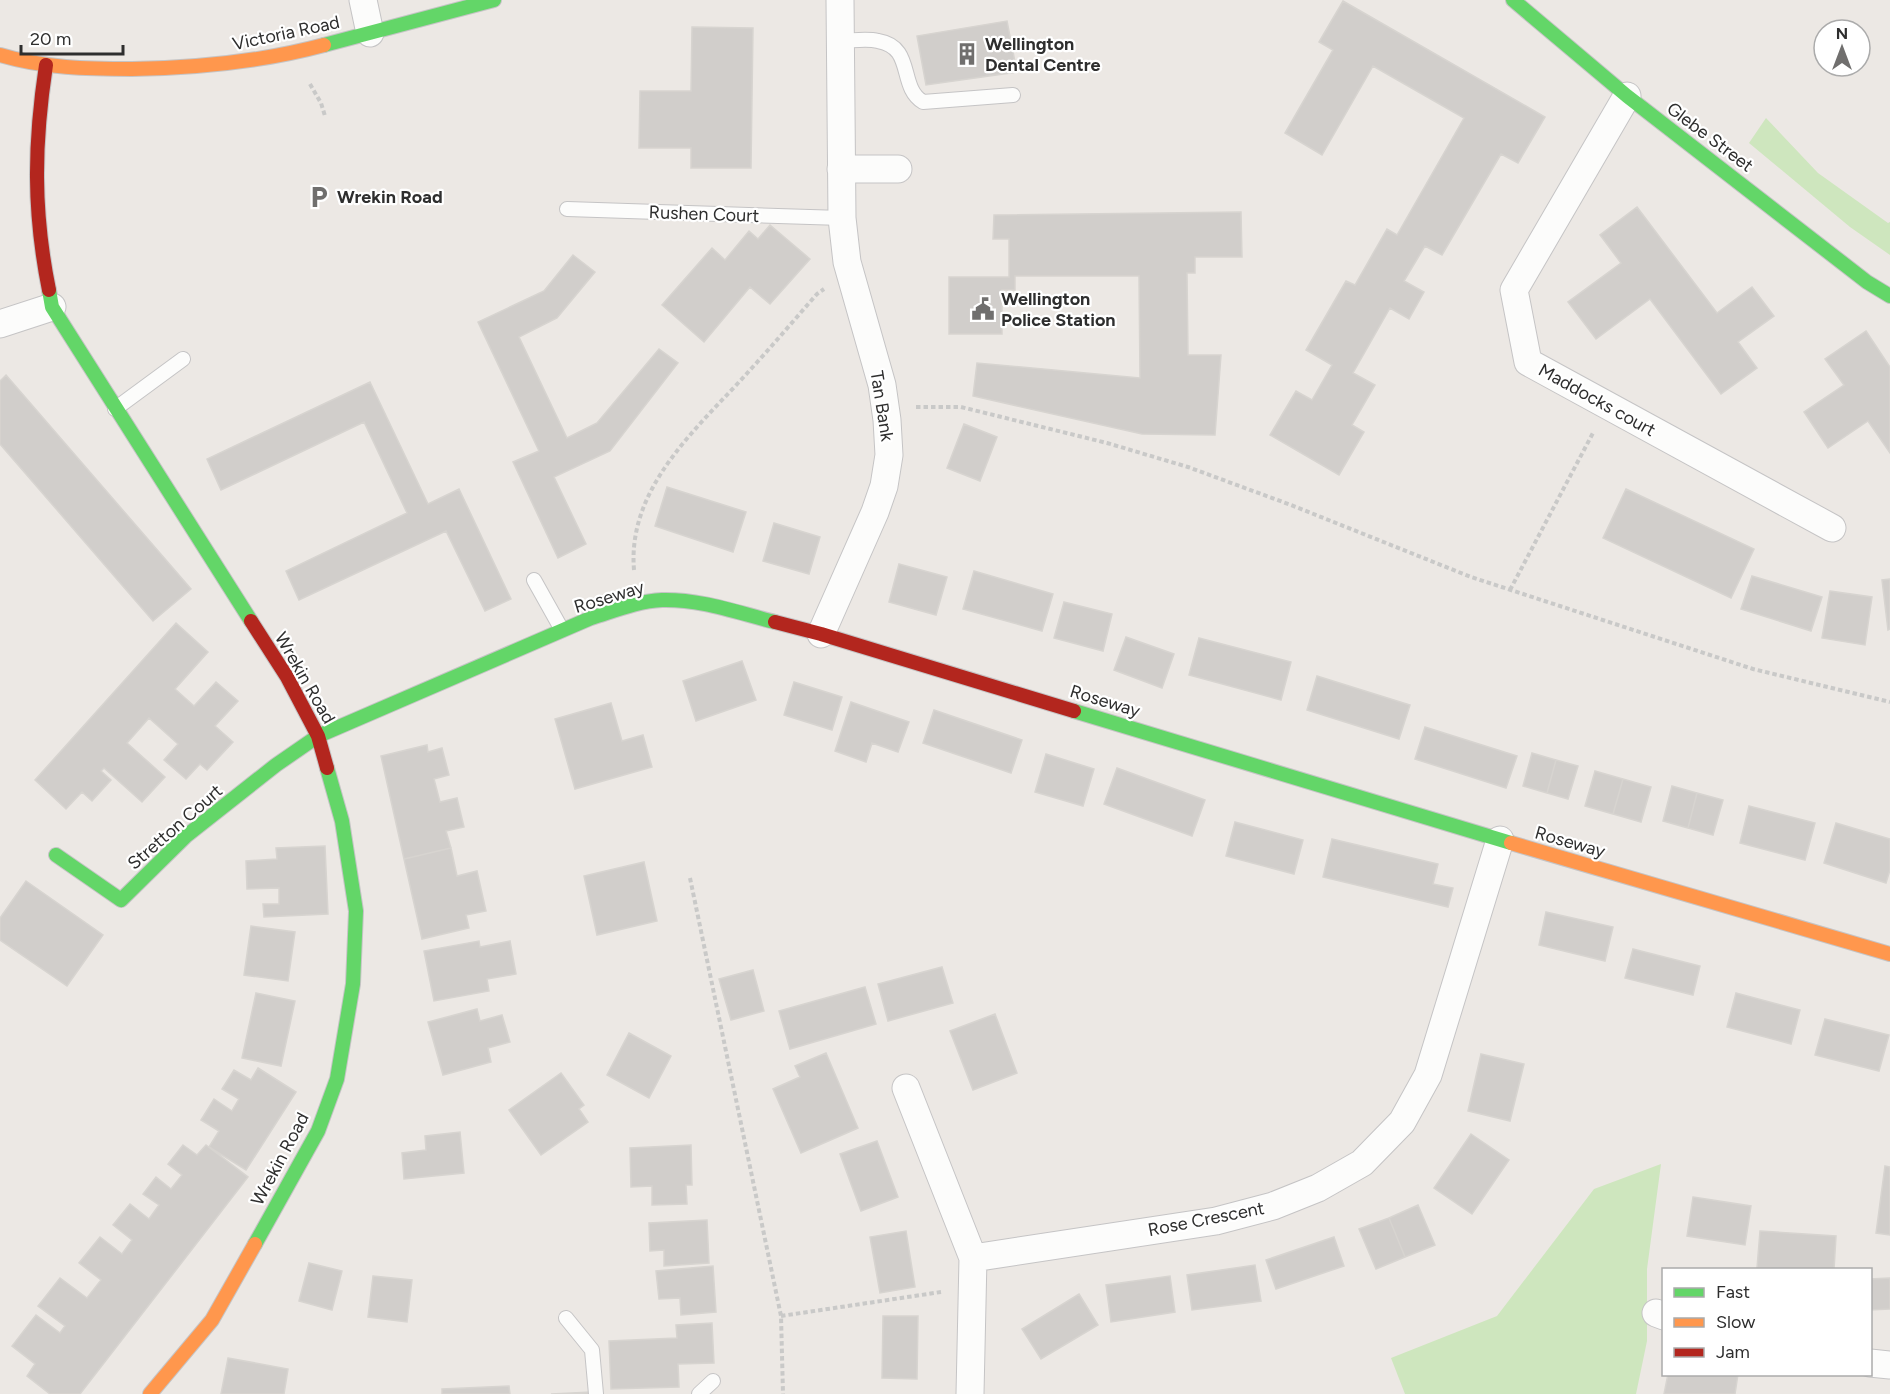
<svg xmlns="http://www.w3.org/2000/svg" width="1890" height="1394" viewBox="0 0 1890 1394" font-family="Figtree,sans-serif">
<rect width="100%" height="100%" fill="#ece8e4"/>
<path fill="#cee6be" d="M1766 118 1818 173 1888 223 1890 222V255L1850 227 1749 143Z
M1661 1164 1647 1269V1341L1636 1394H1405L1391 1358 1497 1316 1594 1189Z"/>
<path fill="#d1cecb" stroke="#d7d4d0" stroke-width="1.5" d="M1343 1 1545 117 1518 163 1501 154 1442 255 1425 246 1404 281 1424 292 1409 319 1390 308 1353 373 1375 385 1352 425 1364 432 1339 475 1270 435 1296 391 1312 400 1332 365 1306 350 1346 281 1355 285 1387 229 1397 235 1464 118 1373 66 1322 155 1285 133 1333 50 1319 42Z
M1007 21 1017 72 926 85 917 36Z
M692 27 753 28 751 168H691V148H639L640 91H691Z
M1637 207 1717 313 1752 287 1774 316 1738 342 1757 368 1721 394 1650 299 1596 339 1568 302 1621 263 1600 235Z
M1241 212 1242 257H1195V273H1187L1188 355H1221L1215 435 1142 434 973 396 977 363 1140 378 1139 276H1015V290H1002V334H949V277H1009V239H993L994 215Z
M770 225 810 259 770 304 750 287 704 342 662 305 712 248 725 260 749 231 758 239Z
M573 255 595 272 557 318 519 337 567 438 597 423 659 349 678 363 610 451 554 477 586 544 558 558 513 462 539 451 478 322 544 291Z
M1866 331 1890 367V453L1868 421 1828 448 1804 412 1844 385 1825 359Z
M6 375 191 589 153 621 0 444V381Z
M370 382 428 504 459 489 511 599 485 611 446 531 299 600 286 571 407 513 364 422 221 490 207 459Z
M964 424 997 437 980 481 947 468Z
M667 487 746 512 733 552 655 526Z
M1626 489 1754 549 1731 598 1603 538Z
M774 523 820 537 809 574 763 561Z
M899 564 947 577 936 615 889 602Z
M974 571 1053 594 1042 631 963 609Z
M1752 576 1822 597 1811 631 1741 609Z
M1890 579V629L1888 630 1882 580Z
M1830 591 1872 597 1865 645 1822 638Z
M1064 602 1112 614 1103 651 1054 638Z
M176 623 208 652 175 689 194 706 216 682 238 701 215 726 233 742 207 770 200 764 186 779 164 760 178 744 149 718 127 743 165 777 142 802 104 768 101 771 111 780 92 801 82 792 66 809 35 780Z
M1126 637 1174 654 1162 688 1114 670Z
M1199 638 1291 662 1281 700 1189 675Z
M742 661 756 700 696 721 683 681Z
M1317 676 1410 705 1399 739 1307 710Z
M794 682 842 697 832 730 784 715Z
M851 702 909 722 898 752 872 743 866 762 835 751Z
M611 703 622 741 643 735 652 767 575 789 555 719Z
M934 710 1022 740 1011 773 923 743Z
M1425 727 1517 756 1506 788 1415 759Z
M427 745 428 752 442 748 449 775 434 779 440 802 457 798 464 827 446 831 451 848 404 859 381 756Z
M1532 753 1556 760 1547 793 1523 786Z
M1046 754 1094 769 1083 806 1035 792Z
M1556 760 1578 766 1568 799 1547 793Z
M1117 768 1205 800 1192 836 1104 804Z
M1595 771 1623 779 1613 814 1585 806Z
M1623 779 1651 787 1641 822 1613 814Z
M1672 786 1697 793 1688 828 1663 821Z
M1697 793 1723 800 1713 835 1688 828Z
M1749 806 1815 823 1805 860 1740 843Z
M1235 822 1303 840 1294 874 1226 856Z
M1836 823 1890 839V870L1886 883 1824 863Z
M1332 839 1438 864 1433 884 1453 888 1448 907 1323 877Z
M325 846 328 914 264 917 263 904H279V888L247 889 246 861 277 859 276 848Z
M451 848 457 876 477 871 486 911 466 915 469 928 422 939 404 859Z
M644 862 657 921 597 935 584 876Z
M26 881 103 935 67 986 0 940V918Z
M1546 912 1613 927 1605 961 1539 945Z
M251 926 295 932 288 981 244 975Z
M479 941 480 947 510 941 516 974 487 979 489 991 434 1001 424 951Z
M1633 949 1700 966 1693 995 1625 978Z
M942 967 953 1003 888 1021 878 984Z
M753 970 764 1011 731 1020 719 979Z
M865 987 876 1024 790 1049 779 1011Z
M256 993 295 1001 281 1066 242 1058Z
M1736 993 1800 1010 1791 1044 1727 1027Z
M477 1009 480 1021 502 1015 510 1042 488 1048 491 1062 443 1075 428 1022Z
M995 1014 1017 1073 973 1090 950 1031Z
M1825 1019 1889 1035 1879 1071 1815 1055Z
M629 1033 671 1056 649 1098 607 1075Z
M826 1053 858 1128 801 1153 773 1089 800 1077 795 1066Z
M1481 1054 1524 1064 1510 1121 1468 1111Z
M258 1068 296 1092 246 1170 209 1147 219 1131 201 1120 214 1099 232 1111 239 1099 222 1089 234 1070 251 1080Z
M561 1073 584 1105 579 1109 588 1122 541 1155 509 1110Z
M460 1132 464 1173 404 1179 402 1153 426 1150 425 1136Z
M1471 1134 1509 1160 1472 1214 1434 1188Z
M877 1141 898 1197 861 1211 840 1154Z
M183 1145 197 1155 206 1145 248 1177 80 1394H50L27 1376 35 1364 12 1346 36 1315 60 1333 65 1326 38 1306 60 1278 87 1298 101 1280 79 1263 100 1237 122 1254 132 1240 113 1225 130 1204 149 1219 159 1205 143 1194 156 1177 171 1189 182 1175 168 1164Z
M691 1145 692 1185H686L687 1204 652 1205V1186L631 1187 630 1148Z
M1885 1166 1890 1167V1235L1876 1233Z
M1693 1197 1751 1206 1745 1245 1687 1236Z
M1418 1205 1435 1245 1405 1257 1389 1218Z
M1389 1218 1405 1257 1376 1269 1359 1229Z
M707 1220 709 1263 664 1266V1250L650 1251 649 1223Z
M906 1231 915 1287 880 1293 870 1237Z
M1760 1231 1836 1236 1834 1270 1757 1268Z
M1334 1237 1344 1266 1276 1289 1266 1260Z
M309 1263 342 1271 332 1310 299 1301Z
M1255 1265 1261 1301 1192 1310 1187 1275Z
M713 1266 716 1312 681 1315 680 1298 659 1299 656 1271Z
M373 1276 412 1280 407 1322 368 1317Z
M1170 1276 1175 1312 1111 1322 1106 1285Z
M1890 1278V1309L1870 1310V1279Z
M1079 1294 1098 1325 1041 1359 1022 1329Z
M883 1316H918L917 1379 882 1378Z
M712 1323 714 1363 678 1364 679 1387 611 1389 609 1341 677 1338 676 1325Z
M228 1358 288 1369 284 1394H221Z
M1668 1374H1738L1735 1394H1664Z
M509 1386 510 1394H442V1389Z
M591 1392V1394H551Z"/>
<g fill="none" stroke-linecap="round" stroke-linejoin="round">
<g stroke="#c5c4c5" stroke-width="16">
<path id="lane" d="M840 41C852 41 866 38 878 41 915 47 898 87 923 102L1013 95
M567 209 842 218
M115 409 183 359
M534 580 562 630
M566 1318 592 1350 596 1394
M699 1394 713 1381"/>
</g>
<g stroke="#c5c4c5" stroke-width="29">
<path id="street" d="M363 0 370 33
M1627 96 1514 290 1528 362 1832 528
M841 169H898
M0 324 52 307
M821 634 875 512 884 486 889 455 887 420 882 385 847 262 842 218 840 0
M906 1088 973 1258 970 1394
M973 1258 1216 1221 1273 1206 1318 1188 1362 1163 1402 1122 1428 1075 1500 840
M1656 1313 1664 1316
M1870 1363 1890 1365"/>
</g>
<g stroke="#c5c4c5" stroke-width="16">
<path id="fast" d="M1513 0 1627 96 1867 282 1890 296
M324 45 494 0
M49 290 52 307 251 621
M1074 711 1511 843
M56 855 121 900 186 836 276 765 318 736 591 618C614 611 638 601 662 600 701 599 738 613 775 622
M255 1244 318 1131 337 1079 353 984 356 911 342 821 327 768"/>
</g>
<g stroke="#c5c4c5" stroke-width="16">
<path id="slow" d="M0 55C43 68 88 69 132 69 197 68 261 62 324 45
M1511 843 1890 954
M150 1394 212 1320 255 1244"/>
</g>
<g stroke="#c5c4c5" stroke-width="16">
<path id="jam" d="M46 65C34 144 33 211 49 290
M251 621 287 677 318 736 327 768
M775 622 821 634 1074 711"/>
</g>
<path stroke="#c9c9c8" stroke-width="4" stroke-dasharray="4.5 3" stroke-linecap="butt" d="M310 84 321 103 325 116
M916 407H961L1107 443 1188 467 1291 505 1471 577 1753 669 1890 702
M634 570C627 486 699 427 750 370 773 345 795 319 817 294L824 289
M1510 590 1594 431
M690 878 781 1316 783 1394
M781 1316 941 1292"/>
<use href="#lane" stroke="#fcfcfb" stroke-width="14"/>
<use href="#street" stroke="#fcfcfb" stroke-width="27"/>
<use href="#fast" stroke="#63d668" stroke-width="14"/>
<use href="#slow" stroke="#ff974d" stroke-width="14"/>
<use href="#jam" stroke="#b3261e" stroke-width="14"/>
</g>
<defs>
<g id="building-bare" transform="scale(1.8)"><path d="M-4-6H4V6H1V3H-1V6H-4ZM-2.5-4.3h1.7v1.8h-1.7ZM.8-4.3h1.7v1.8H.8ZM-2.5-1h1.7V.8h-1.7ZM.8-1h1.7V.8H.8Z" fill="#706f6e" stroke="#fff" stroke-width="2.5" paint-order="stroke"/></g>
<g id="parking-bare" transform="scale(1.8)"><path d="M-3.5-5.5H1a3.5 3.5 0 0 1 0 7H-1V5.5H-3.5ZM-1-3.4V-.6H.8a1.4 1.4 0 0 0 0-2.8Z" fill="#706f6e" stroke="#fff" stroke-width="2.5" paint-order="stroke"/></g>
<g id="civic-bare" transform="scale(1.8)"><path d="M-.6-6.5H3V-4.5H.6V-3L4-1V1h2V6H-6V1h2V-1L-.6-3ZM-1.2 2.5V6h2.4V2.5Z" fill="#706f6e" stroke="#fff" stroke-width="2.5" paint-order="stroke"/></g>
</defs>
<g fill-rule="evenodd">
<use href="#building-bare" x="967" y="54"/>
<use href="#parking-bare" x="319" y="197"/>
<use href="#civic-bare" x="983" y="309"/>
</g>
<g text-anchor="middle" stroke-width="4.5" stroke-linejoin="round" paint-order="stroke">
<g font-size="18" fill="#2e2e2e" stroke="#fff">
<text transform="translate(286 33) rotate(-12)" y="6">Victoria Road</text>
<text transform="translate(1710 137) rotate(37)" y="6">Glebe Street</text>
<text transform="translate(704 214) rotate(2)" y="6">Rushen Court</text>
<text transform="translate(1597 400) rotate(29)" y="6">Maddocks court</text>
<text transform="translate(882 406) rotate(81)" y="6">Tan Bank</text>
<text transform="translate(609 597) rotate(-17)" y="6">Roseway</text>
<text transform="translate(305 678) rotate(60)" y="6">Wrekin Road</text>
<text transform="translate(1105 701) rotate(17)" y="6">Roseway</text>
<text transform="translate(175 827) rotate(-41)" y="6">Stretton Court</text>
<text transform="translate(1570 842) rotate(16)" y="6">Roseway</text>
<text transform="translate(280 1159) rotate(-62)" y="6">Wrekin Road</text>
<text transform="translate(1206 1219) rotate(-11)" y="6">Rose Crescent</text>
</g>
<g font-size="18" font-weight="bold" fill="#2e2e2e" stroke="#fff" text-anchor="start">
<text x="985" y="50">Wellington<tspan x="985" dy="21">Dental Centre</tspan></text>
<text x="337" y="203">Wrekin Road</text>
<text x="1001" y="305">Wellington<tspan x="1001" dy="21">Police Station</tspan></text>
</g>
</g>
<rect x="1662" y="1268" width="210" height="108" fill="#ffffff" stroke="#ababab" stroke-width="1.5"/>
<rect x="1674" y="1288" width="30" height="9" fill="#63d668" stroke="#ababab" stroke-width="1.5"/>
<text x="1716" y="1298" font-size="18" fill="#2e2e2e">Fast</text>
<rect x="1674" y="1318" width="30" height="9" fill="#ff974d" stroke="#ababab" stroke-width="1.5"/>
<text x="1716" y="1328" font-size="18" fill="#2e2e2e">Slow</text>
<rect x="1674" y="1348" width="30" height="9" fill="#b3261e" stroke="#ababab" stroke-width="1.5"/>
<text x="1716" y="1358" font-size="18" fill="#2e2e2e">Jam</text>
<g transform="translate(1842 48)"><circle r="28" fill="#ffffff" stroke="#ababab" stroke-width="1.5"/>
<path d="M0-4.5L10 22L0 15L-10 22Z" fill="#706f6e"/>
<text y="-9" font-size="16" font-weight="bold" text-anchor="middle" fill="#2e2e2e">N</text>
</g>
<path d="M21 45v9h102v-9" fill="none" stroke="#2e2e2e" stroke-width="3"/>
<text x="30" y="45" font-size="18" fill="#2e2e2e" stroke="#ffffff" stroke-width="4.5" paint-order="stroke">20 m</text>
</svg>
